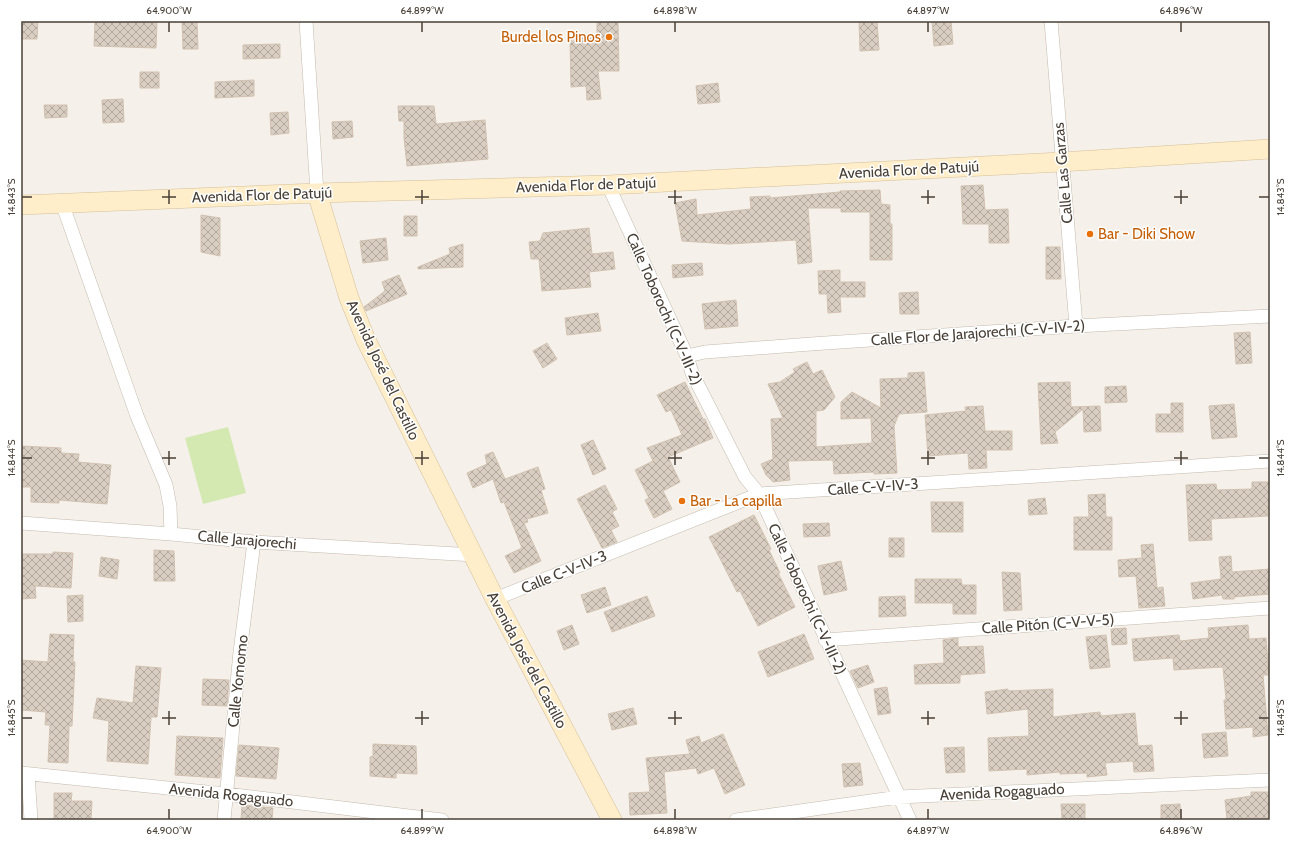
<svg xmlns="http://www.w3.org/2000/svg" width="1291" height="841" viewBox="0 0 1291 841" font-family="Cabin,sans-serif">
<defs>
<pattern id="building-cross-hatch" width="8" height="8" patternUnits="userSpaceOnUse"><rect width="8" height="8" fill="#d9cec1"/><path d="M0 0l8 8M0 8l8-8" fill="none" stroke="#b2a99e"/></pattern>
</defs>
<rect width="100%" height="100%" fill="#f5f0e9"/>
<path fill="#d4e9b2" d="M228 427 246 493 203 504 185 438Z"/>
<path fill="url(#building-cross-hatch)" stroke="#d1c2b1" d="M21 21H38L37 39H21Z
M95 21H157L156 48 94 46Z
M182 21H197L198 49H183Z
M597 21H618L619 71H598L601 99 587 100 586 86 571 87 570 38H597Z
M859 21H877L879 50 860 51Z
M932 21H951L953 44 934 46Z
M280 44V58L243 59V45Z
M140 72H159V88H140Z
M254 80V96L215 98V82Z
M718 83 720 102 698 104 696 86Z
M123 99 124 122 103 123 102 100Z
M44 105H67V117L45 118Z
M398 106H434L436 124 485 120 488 159 407 166 404 138V121H399Z
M288 112 289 133 271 135 270 113Z
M352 121 353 137 333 139 332 122Z
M983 185 985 210 1008 209 1009 243H989V224H963L961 186Z
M880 190 881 204 890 205V224H892V260H870V212H841V208H808L812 262 798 264 796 240 729 244 682 241 675 203 696 199 697 215 751 209 750 197 770 196V198L840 192V191Z
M201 215 220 218V256L201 252Z
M404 216H417V236H404Z
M589 228 592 254 613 252 615 269 589 272 591 287 542 291 539 259H531L529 242 540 241 543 233Z
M386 238 388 260 363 263 360 241Z
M463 244V267L418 269V267L450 254 449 248Z
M1046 247H1060L1061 279H1046Z
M702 263 703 275 673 278 672 265Z
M840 270V282H865V297H840L841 312 828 313 827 294H819L818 271Z
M399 275 407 294 366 311 364 307 385 291 382 282Z
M918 292 919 314H900L899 293Z
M736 300 738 326 705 329 702 304Z
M598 313 601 331 567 335 565 318Z
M1250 332 1252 363 1236 364 1234 333Z
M547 343 557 359 543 368 533 351Z
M807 362 813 374 822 370 835 397 824 410 816 411V447L872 443 871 418 841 419V402L852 392 881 408 880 379 908 378V373L924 372 927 412 899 414 894 426 897 473 874 474V472L834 474 833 460 788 461 790 480 773 482 766 475 761 464 773 459 771 419 783 418 768 384 780 382 795 372 793 369Z
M685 382 703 419H705L713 438 668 457 680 482 663 491 672 509 654 518 645 500 649 498 635 470 653 461 647 448 682 435 671 410 666 412 657 395Z
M1070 382 1071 407 1100 406 1101 431 1084 432 1083 409 1055 432 1058 443 1041 444 1038 383Z
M1126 386 1127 402 1105 403V387Z
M1171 403H1183V432H1156V414H1171Z
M1234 404 1237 437 1212 439 1209 406Z
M983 406 985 431H1012V450H986L987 468 969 469 968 453 928 456 925 415 966 411 965 407Z
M593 440 606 469 593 475 581 445Z
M21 446 61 448V453L79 454 78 462 111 465 107 504 59 500V503L31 502V487H21Z
M493 452 505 479 538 467 545 489 541 490 548 513 527 519 528 522 524 523 541 561 514 573 505 556 522 548 504 502 501 503 493 479 473 488 467 473 487 464 485 455Z
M1252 482H1270V509H1267L1268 516 1211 519 1212 540 1189 541 1186 485 1216 484 1217 490 1252 489Z
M605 485 617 509 612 512 619 526 611 530 617 542 602 548 577 499Z
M1105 494 1106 517H1112V550H1074V517H1089L1088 495Z
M1045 498 1047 514 1029 515 1028 500Z
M931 502H963V532H932Z
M754 515 771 549 769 550 780 573H778L795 607 758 626 740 591 737 592 709 537Z
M829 523 830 536 804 537 803 524Z
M889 538H904V557H889Z
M1153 544 1157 588 1163 587 1165 606 1139 608 1136 576 1119 577 1118 560 1142 558 1141 545Z
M154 550 174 551 175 581H154Z
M53 552 73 553 71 588 35 586 36 598 21 599V554H53Z
M1231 556 1232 572 1270 569V594L1234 597V599H1223L1222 595 1193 599 1191 583 1221 579 1219 557Z
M101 557 119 560 117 579 99 576Z
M841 561 847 590 824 595 818 566Z
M1002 572 1020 573 1022 610 1004 611Z
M915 579H961L962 585H976V614H953V603H915Z
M605 587 611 605 587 613 581 595Z
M83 595V621L68 622 67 596Z
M647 596 655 616 612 632 604 612Z
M905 596 906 616 879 617V597Z
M572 625 579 644 564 650 557 631Z
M1248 625 1249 639 1266 638 1269 675H1263L1268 735 1253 737V727L1226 729 1224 700H1226L1223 667 1174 670 1173 658 1134 661 1132 639 1179 635 1180 641 1209 638 1208 628Z
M1126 628 1127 644 1112 645 1111 629Z
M50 634 74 635 73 662H75L72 726H69L68 763 48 762 50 725H45L46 712 21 710V660L48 662Z
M804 634 814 659 768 677 758 652Z
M1106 635 1110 667 1090 669 1086 637Z
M958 638V647L983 646 985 673 960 675V683L915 684 914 665 944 663 943 640Z
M868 665 874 682 858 688 850 671Z
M136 666 161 668 157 717H151L148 764 107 761 109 721 93 718 97 698 133 703Z
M203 679 229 680 227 706 202 705Z
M887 687 891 713 878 715 874 689Z
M1008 689V691L1053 689V717L1100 712 1101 716 1135 713 1138 746 1152 745 1154 771 1134 772 1133 761 1105 763 1107 775 1087 777V773L1060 774V772L1027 775V769L989 771 988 738 1029 736 1028 709 987 714 985 692Z
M633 708 637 724 612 730 608 714Z
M1226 732 1228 756 1204 758 1202 734Z
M723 734 745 785 725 794 714 768 698 774 696 768 664 772 667 813 630 815 629 793 650 792 646 758 690 754 686 740 699 736 701 743Z
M177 736 223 738 220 778 175 775Z
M373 744 416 746 417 774 396 773V778L370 776V757L373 756Z
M239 745 279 748 276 779 236 776Z
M964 747 965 772 946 773 944 748Z
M860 763 863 785 844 787 842 764Z
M1251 792H1270V818H1246V820H1227L1225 800 1251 796Z
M54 793H72L71 801H92L91 820H54Z
M1061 804H1085V820H1062Z
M1180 804 1181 820H1161V805Z
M242 805 273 808 272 820H241Z"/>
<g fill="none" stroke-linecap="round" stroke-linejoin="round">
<g stroke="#c3baae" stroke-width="14">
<path id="street" d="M306 21 317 193
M1051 21 1076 326
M608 185 687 356 692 373 745 477 759 494 910 820
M62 203 137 416 166 485 170 506 171 534
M687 356 705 352 811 344 1076 326 1270 316
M21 523 171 534 254 542 474 555
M495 599 759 494 1270 461
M825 640 1270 608
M21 773 226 794 442 820
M28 774 31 820
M224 820 240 652 254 542
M736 820 899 797 1270 780"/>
</g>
<g stroke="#d5c099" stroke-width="20">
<path id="secondary" d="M317 193 349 298 366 340 495 599 612 820
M21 205 317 193 608 185 1061 162 1270 149"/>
</g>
<use href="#street" stroke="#fff" stroke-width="13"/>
<use href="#secondary" stroke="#ffeec9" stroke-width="19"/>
</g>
<path fill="none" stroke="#494037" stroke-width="1.5" d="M169 22V32M422 22V32M675 22V32M928 22V32M1181 22V32M169 190V204M422 190V204M675 190V204M928 190V204M1181 190V204M22 197H32M162 197H176M415 197H429M668 197H682M921 197H935M1174 197H1188M1259 197H1269M169 451V465M422 451V465M675 451V465M928 451V465M1181 451V465M22 458H32M162 458H176M415 458H429M668 458H682M921 458H935M1174 458H1188M1259 458H1269M169 711V725M422 711V725M675 711V725M928 711V725M1181 711V725M22 718H32M162 718H176M415 718H429M668 718H682M921 718H935M1174 718H1188M1259 718H1269M169 809V819M422 809V819M675 809V819M928 809V819M1181 809V819"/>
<g fill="#e8710a" stroke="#fff" stroke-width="1.5">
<circle cx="609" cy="37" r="4"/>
<circle cx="1090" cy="234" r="4"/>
<circle cx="682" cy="501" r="4"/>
</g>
<g text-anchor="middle" stroke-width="3" stroke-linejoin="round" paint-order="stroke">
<g font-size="15" fill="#c56008" stroke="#fff" text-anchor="start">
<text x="601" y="42" text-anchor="end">Burdel los Pinos</text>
<text x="1098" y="239">Bar - Diki Show</text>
<text x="690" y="506">Bar - La capilla</text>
</g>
<g font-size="15" fill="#494037" stroke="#fff">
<text transform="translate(909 170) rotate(-3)" y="5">Avenida Flor de Patujú</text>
<text transform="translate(1063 173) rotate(-95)" y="5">Calle Las Garzas</text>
<text transform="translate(586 185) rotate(-2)" y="5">Avenida Flor de Patujú</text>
<text transform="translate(262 195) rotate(-2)" y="5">Avenida Flor de Patujú</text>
<text transform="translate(664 309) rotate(66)" y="5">Calle Toborochi (C-V-III-2)</text>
<text transform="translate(978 333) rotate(-4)" y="5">Calle Flor de Jarajorechi (C-V-IV-2)</text>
<text transform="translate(383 370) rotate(65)" y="5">Avenida José del Castillo</text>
<text transform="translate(873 487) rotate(-4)" y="5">Calle C-V-IV-3</text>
<text transform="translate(247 540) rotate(5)" y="5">Calle Jarajorechi</text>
<text transform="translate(564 572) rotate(-22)" y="5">Calle C-V-IV-3</text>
<text transform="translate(807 599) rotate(65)" y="5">Calle Toborochi (C-V-III-2)</text>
<text transform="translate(1048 624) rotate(-4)" y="5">Calle Pitón (C-V-V-5)</text>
<text transform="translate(527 660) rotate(62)" y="5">Avenida José del Castillo</text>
<text transform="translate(238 681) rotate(-84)" y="5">Calle Yomomo</text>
<text transform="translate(1002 792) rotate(-3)" y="5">Avenida Rogaguado</text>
<text transform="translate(231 795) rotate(6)" y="5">Avenida Rogaguado</text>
</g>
</g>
<rect width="1291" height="841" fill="none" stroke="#ffffff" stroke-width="44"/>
<rect x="22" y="22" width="1247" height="797" fill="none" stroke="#494037" stroke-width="1.5"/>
<g font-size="10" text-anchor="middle" fill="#494037">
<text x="169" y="14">64.900°W</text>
<text x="422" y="14">64.899°W</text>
<text x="675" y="14">64.898°W</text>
<text x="928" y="14">64.897°W</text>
<text x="1181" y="14">64.896°W</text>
<text transform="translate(11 197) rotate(-90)" y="4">14.843°S</text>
<text transform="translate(1280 197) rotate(-90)" y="4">14.843°S</text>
<text transform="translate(11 458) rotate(-90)" y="4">14.844°S</text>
<text transform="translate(1280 458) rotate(-90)" y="4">14.844°S</text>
<text transform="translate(11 718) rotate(-90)" y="4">14.845°S</text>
<text transform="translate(1280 718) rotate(-90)" y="4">14.845°S</text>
<text x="169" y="834">64.900°W</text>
<text x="422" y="834">64.899°W</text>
<text x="675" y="834">64.898°W</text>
<text x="928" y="834">64.897°W</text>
<text x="1181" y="834">64.896°W</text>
</g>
</svg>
